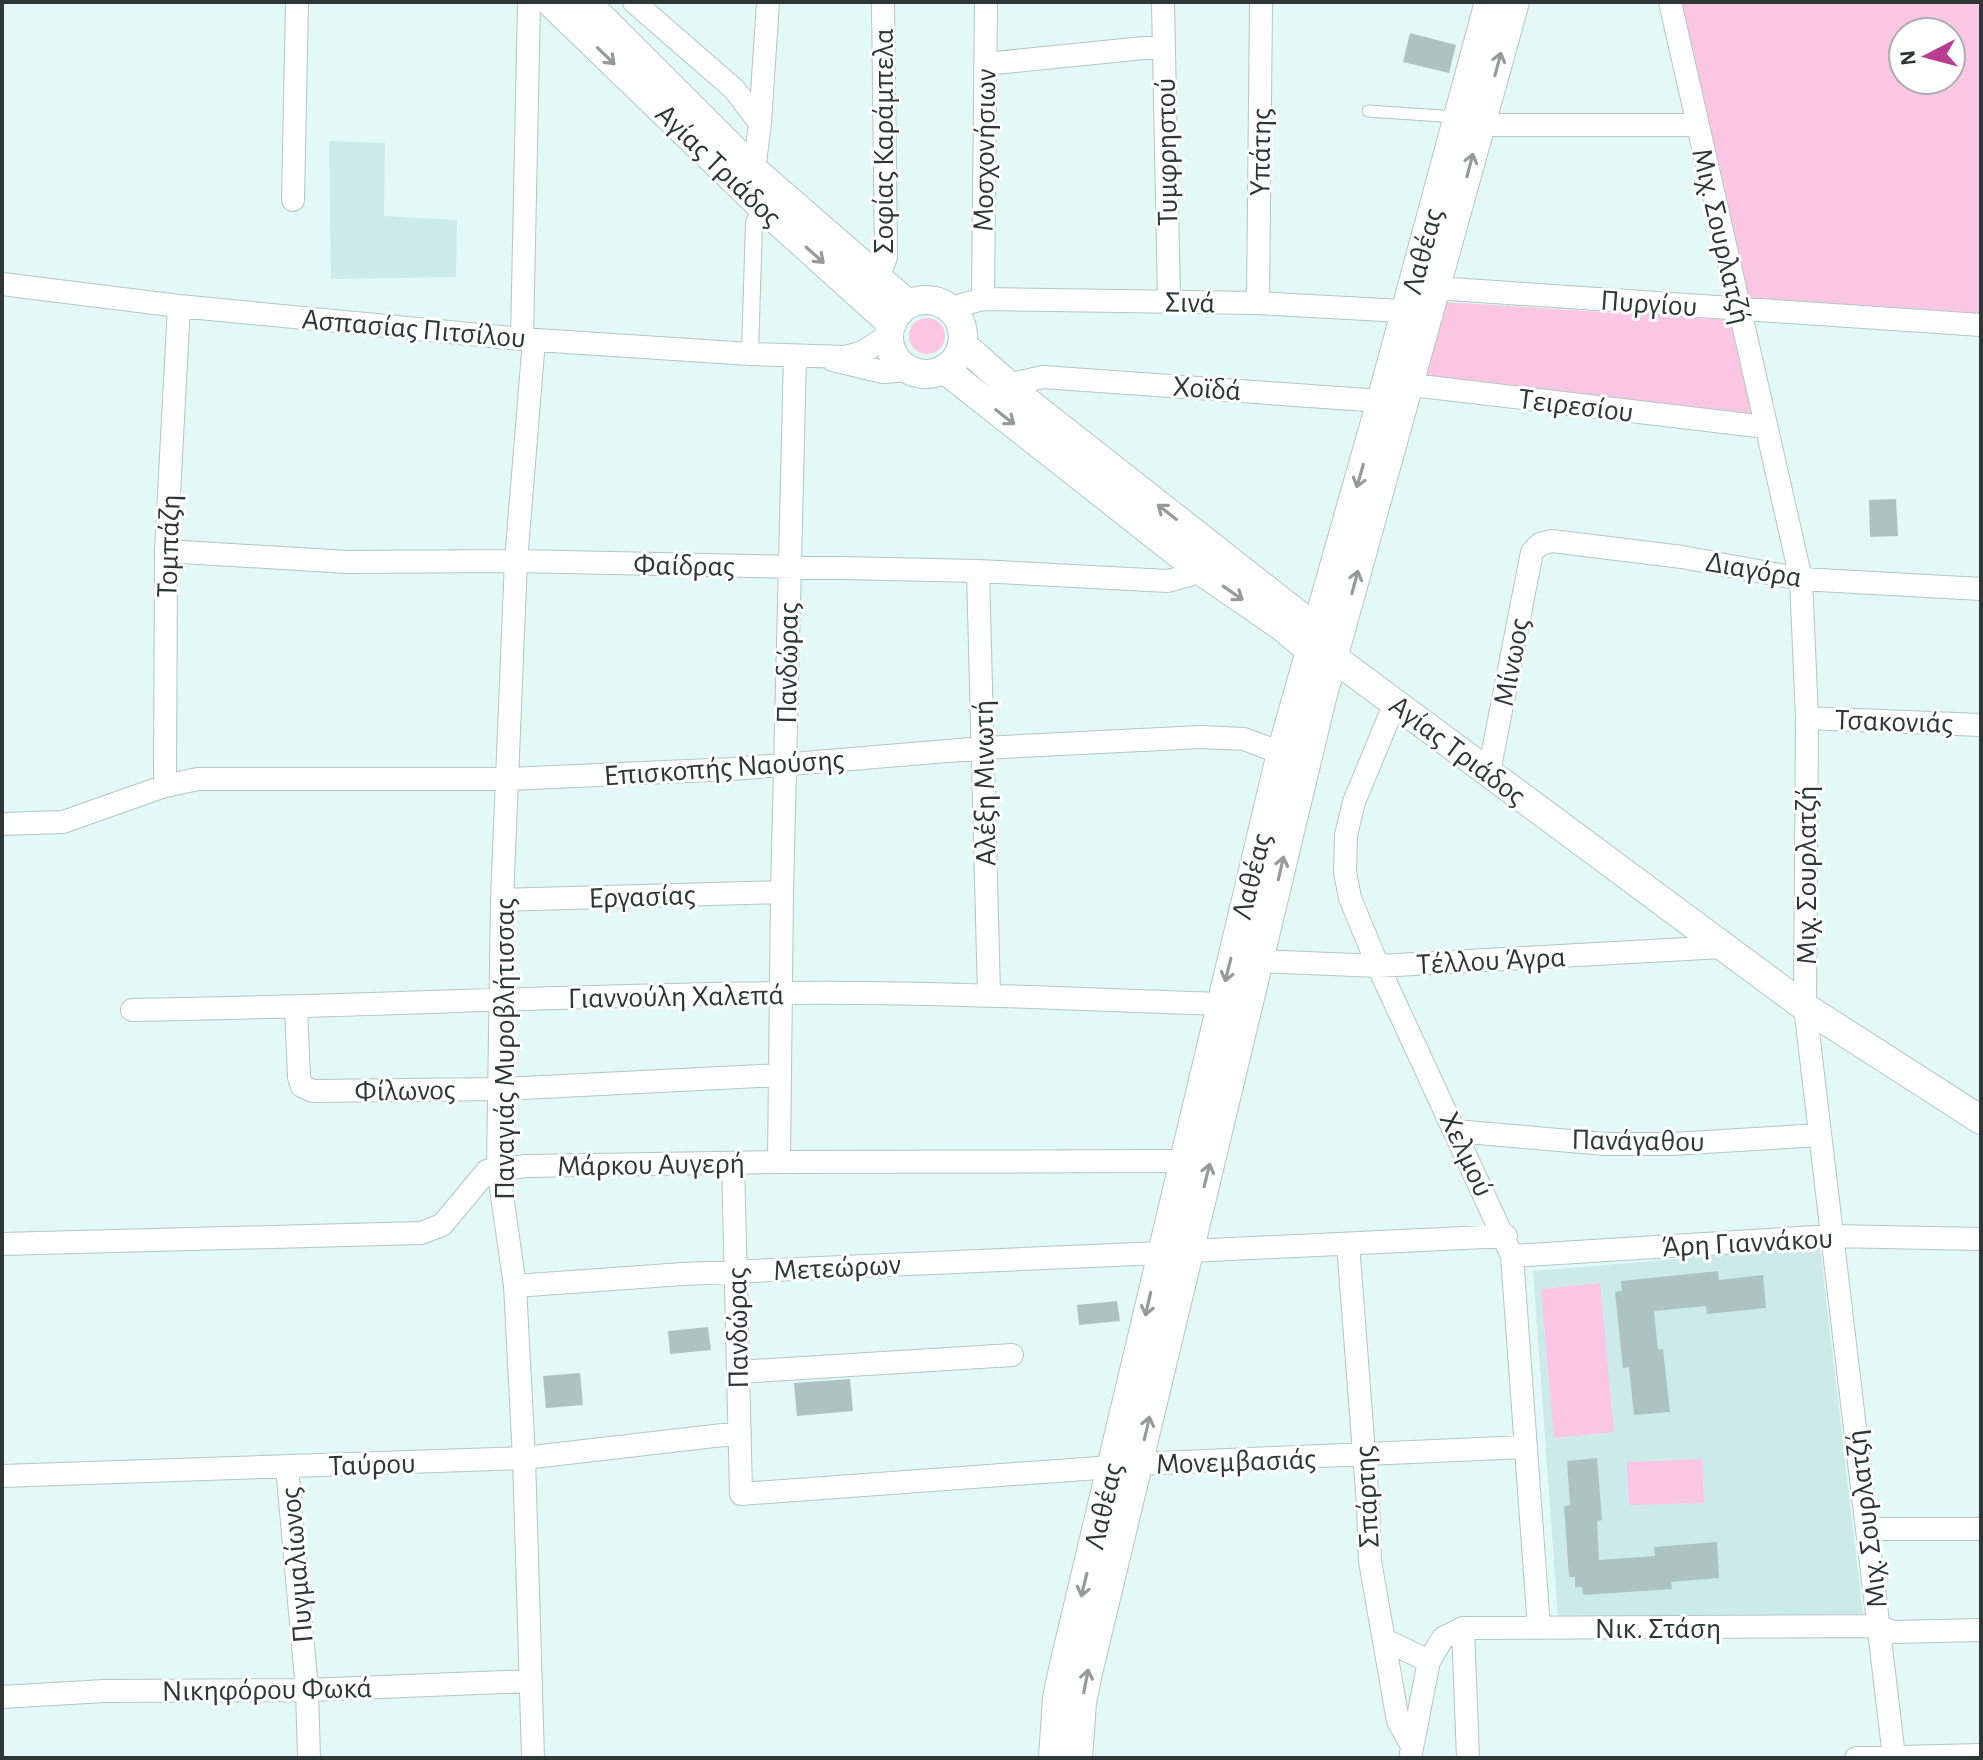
<svg xmlns="http://www.w3.org/2000/svg" width="1983" height="1760" viewBox="0 0 1983 1760" font-family="'Alegreya Sans',sans-serif">
<rect width="100%" height="100%" fill="#e2f9f6"/>
<path fill="#ccebe8" d="M329 141 385 143 384 216 457 220 456 277 331 279Z
M1820 1247 1863 1614 1558 1618 1533 1271Z"/>
<path fill="#fbc6e3" fill-rule="evenodd" d="M1681 2H1981V314L1747 298ZM1903 32H1951V80H1903Z
M1445 302 1730 320 1752 416 1422 378Z
M909 336a18 18 0 1 1 36 0a18 18 0 1 1-36 0Z
M1600 1283 1614 1432 1554 1438 1541 1289Z
M1702 1459 1704 1503 1629 1505 1627 1462Z"/>
<path fill="#adc3c0" d="M1410 33 1456 45 1449 73 1403 62Z
M1896 499 1898 536 1870 537 1869 500Z
M1718 1271 1719 1280 1763 1275 1766 1308 1707 1314 1706 1306 1654 1311 1658 1350 1663 1349 1670 1412 1634 1415 1629 1367 1623 1368 1615 1292 1622 1291 1621 1281Z
M1117 1301 1120 1321 1079 1325 1077 1305Z
M708 1327 711 1350 670 1354 668 1331Z
M580 1373 583 1405 546 1408 543 1376Z
M850 1379 853 1411 797 1416 794 1383Z
M1597 1458 1602 1520 1597 1521 1599 1560 1655 1556 1654 1547 1717 1542 1719 1578 1671 1582 1672 1589 1583 1595 1582 1587H1575V1577H1569L1564 1506 1570 1505 1567 1461Z"/>
<g fill="none" stroke-linecap="round" stroke-linejoin="round">
<g stroke="#b1c7c4" stroke-width="13">
<path id="service" d="M1368 111 1457 117"/>
</g>
<g stroke="#b1c7c4" stroke-width="18">
<path id="pedestrian" d="M750 354 754 222 762 207"/>
</g>
<g stroke="#b1c7c4" stroke-width="24">
<path id="minor" d="M634 2 734 89 760 123
M1163 2 1169 301
M1670 2 1801 579 1807 718 1805 1007 1894 1757
M985 64 1164 46
M1467 120 1481 125H1697
M754 170 760 123 768 2
M293 200 297 2
M878 278 886 257 883 2
M2 284 179 306 522 339 750 354 845 357 863 352 889 335
M1421 287 1981 325
M983 299 986 2
M1258 303 1261 2
M953 312 961 305 983 299 1258 303 1420 312
M522 339 529 2
M833 360 883 372 910 370
M1395 383 1766 427
M1012 388 1020 382 1043 377 1395 402
M166 551 347 562 516 561 978 571 1168 581 1190 575 1198 569
M978 571 989 995
M1395 703 1354 802 1346 835 1345 872 1350 898 1378 966 1512 1256 1539 1628
M1807 718 1981 725
M1489 772 1532 552 1540 544 1552 541 1682 557 1801 579 1981 589
M165 786 166 551 179 306
M2 824 63 822 165 786 198 779H508L733 769 983 748 1201 737 1244 739 1281 753
M502 900 782 892
M1259 961 1378 966 1722 947
M296 1008 299 1077 302 1086 313 1091 501 1089 780 1075
M132 1010C348 1007 563 995 779 993 926 991 1073 999 1220 1004
M1456 1131 1605 1144H1672L1820 1135
M779 1162 782 892 795 356
M733 1163 741 1494 1112 1467
M2 1244 421 1233 442 1225 487 1171 526 1166 779 1162 1183 1161
M1348 1244 1368 1505 1370 1561 1398 1721 1411 1744
M1189 1251 1506 1236
M1512 1256 1832 1236 1981 1239
M515 1286 683 1274 1160 1253
M738 1372 1012 1355
M1138 1464 1525 1447
M287 1467 307 1690 309 1758
M2 1476 524 1458 740 1433
M1867 1529H1981
M1385 1640 1429 1661
M2 1697 104 1691 307 1690 531 1681
M1411 1753 1429 1661 1443 1638 1463 1628
M533 1758 524 1458 515 1286 498 1168 502 900 516 561 534 340
M1468 1758 1463 1628 1878 1626 1893 1632 1981 1630
M1856 1758 1981 1755"/>
</g>
<g stroke="#b1c7c4" stroke-width="30">
<path id="tertiary" d="M550 2 762 207 892 324
M586 2 754 170 908 304
M889 337a37 37 0 1 1 74 0a37 37 0 1 1-74 0Z
M962 344 1029 403 1314 627
M944 369 1198 569 1281 626 1311 651 1334 658 1805 1007 1981 1120
M1053 1758 1057 1698 1064 1665 1281 753 1381 401 1489 2
M1078 1758 1082 1702 1088 1673 1322 698 1515 2"/>
</g>
<use href="#service" stroke="#fff" stroke-width="11"/>
<use href="#pedestrian" stroke="#fff" stroke-width="16"/>
<use href="#minor" stroke="#fff" stroke-width="22"/>
<use href="#tertiary" stroke="#fff" stroke-width="28"/>
</g>
<defs><path id="oneway-shaft" d="M-6 0H5M1.5-3L5.5 0L1.5 3" fill="none" stroke-width="1.6" stroke-linecap="round" stroke-linejoin="round" transform="scale(2)"/></defs>
<g stroke="#969b9a">
<use href="#oneway-shaft" transform="translate(606 56) rotate(44)"/>
<use href="#oneway-shaft" transform="translate(1498 64) rotate(-75)"/>
<use href="#oneway-shaft" transform="translate(1470 165) rotate(-75)"/>
<use href="#oneway-shaft" transform="translate(815 255) rotate(42)"/>
<use href="#oneway-shaft" transform="translate(1005 417) rotate(38)"/>
<use href="#oneway-shaft" transform="translate(1360 476) rotate(106)"/>
<use href="#oneway-shaft" transform="translate(1167 512) rotate(-142)"/>
<use href="#oneway-shaft" transform="translate(1355 582) rotate(-75)"/>
<use href="#oneway-shaft" transform="translate(1233 593) rotate(35)"/>
<use href="#oneway-shaft" transform="translate(1281 868) rotate(-77)"/>
<use href="#oneway-shaft" transform="translate(1228 970) rotate(104)"/>
<use href="#oneway-shaft" transform="translate(1207 1175) rotate(-76)"/>
<use href="#oneway-shaft" transform="translate(1148 1304) rotate(103)"/>
<use href="#oneway-shaft" transform="translate(1147 1428) rotate(-77)"/>
<use href="#oneway-shaft" transform="translate(1084 1585) rotate(104)"/>
<use href="#oneway-shaft" transform="translate(1086 1681) rotate(-79)"/>
</g>
<g text-anchor="middle" stroke-width="6" stroke-linejoin="round" paint-order="stroke">
<g font-size="30" fill="#2e3736" stroke="#fff">
<text transform="translate(883 141) rotate(-90)" y="10">Σοφίας Καράμπελα</text>
<text transform="translate(984 150) rotate(-89)" y="10">Μοσχονήσιων</text>
<text transform="translate(1166 152) rotate(-91)" y="10">Τυμφρηστού</text>
<text transform="translate(1260 152) rotate(-89)" y="10">Υπάτης</text>
<text transform="translate(719 165) rotate(44)" y="10">Αγίας Τριάδος</text>
<text transform="translate(1722 236) rotate(77)" y="10">Μιχ. Σουρλατζή</text>
<text transform="translate(1422 251) rotate(-75)" y="10">Λαθέας</text>
<text transform="translate(1190 302) rotate(1)" y="10">Σινά</text>
<text transform="translate(1649 303) rotate(4)" y="10">Πυργίου</text>
<text transform="translate(414 328) rotate(5)" y="10">Ασπασίας Πιτσίλου</text>
<text transform="translate(1207 388) rotate(4)" y="10">Χοϊδά</text>
<text transform="translate(1576 405) rotate(7)" y="10">Τειρεσίου</text>
<text transform="translate(168 546) rotate(-88)" y="10">Τομπάζη</text>
<text transform="translate(684 565) rotate(1)" y="10">Φαίδρας</text>
<text transform="translate(1754 569) rotate(10)" y="10">Διαγόρα</text>
<text transform="translate(1511 662) rotate(-79)" y="10">Μίνωος</text>
<text transform="translate(787 663) rotate(-89)" y="10">Πανδώρας</text>
<text transform="translate(1894 721) rotate(2)" y="10">Τσακονιάς</text>
<text transform="translate(1458 750) rotate(37)" y="10">Αγίας Τριάδος</text>
<text transform="translate(724 767) rotate(-4)" y="10">Επισκοπής Ναούσης</text>
<text transform="translate(984 783) rotate(-91)" y="10">Αλέξη Μινωτή</text>
<text transform="translate(1806 875) rotate(-90)" y="10">Μιχ. Σουρλατζή</text>
<text transform="translate(1251 876) rotate(-76)" y="10">Λαθέας</text>
<text transform="translate(642 896) rotate(-2)" y="10">Εργασίας</text>
<text transform="translate(1491 960) rotate(-3)" y="10">Τέλλου Άγρα</text>
<text transform="translate(676 996) rotate(-1)" y="10">Γιαννούλη Χαλεπά</text>
<text transform="translate(504 1049) rotate(-90)" y="10">Παναγιάς Μυροβλήτισσας</text>
<text transform="translate(405 1090) rotate(-1)" y="10">Φίλωνος</text>
<text transform="translate(1638 1140) rotate(1)" y="10">Πανάγαθου</text>
<text transform="translate(1467 1154) rotate(65)" y="10">Χελμού</text>
<text transform="translate(651 1164) rotate(-1)" y="10">Μάρκου Αυγερή</text>
<text transform="translate(1747 1242) rotate(-3)" y="10">Άρη Γιαννάκου</text>
<text transform="translate(837 1267) rotate(-3)" y="10">Μετεώρων</text>
<text transform="translate(737 1328) rotate(-91)" y="10">Πανδώρας</text>
<text transform="translate(1236 1461) rotate(-2)" y="10">Μονεμβασιάς</text>
<text transform="translate(372 1464) rotate(-2)" y="10">Ταύρου</text>
<text transform="translate(1366 1497) rotate(-93)" y="10">Σπάρτης</text>
<text transform="translate(1103 1506) rotate(-77)" y="10">Λαθέας</text>
<text transform="translate(1866 1519) rotate(-97)" y="10">Μιχ. Σουρλατζή</text>
<text transform="translate(296 1565) rotate(-95)" y="10">Πυγμαλίωνος</text>
<text x="1658" y="1638">Νικ. Στάση</text>
<text transform="translate(267 1689) rotate(-1)" y="10">Νικηφόρου Φωκά</text>
</g>
</g>
<rect width="1983" height="1760" fill="none" stroke="#2e3736" stroke-width="8"/>
<g transform="translate(1927 56) rotate(264)"><circle r="38" fill="#ffffff" stroke="#abafaf" stroke-width="2"/>
<path d="M0-6L14 30L0 20L-14 30Z" fill="#ba3e8f"/>
<text y="-12" font-size="22" font-weight="bold" text-anchor="middle" fill="#2e3736">N</text>
</g>
</svg>
